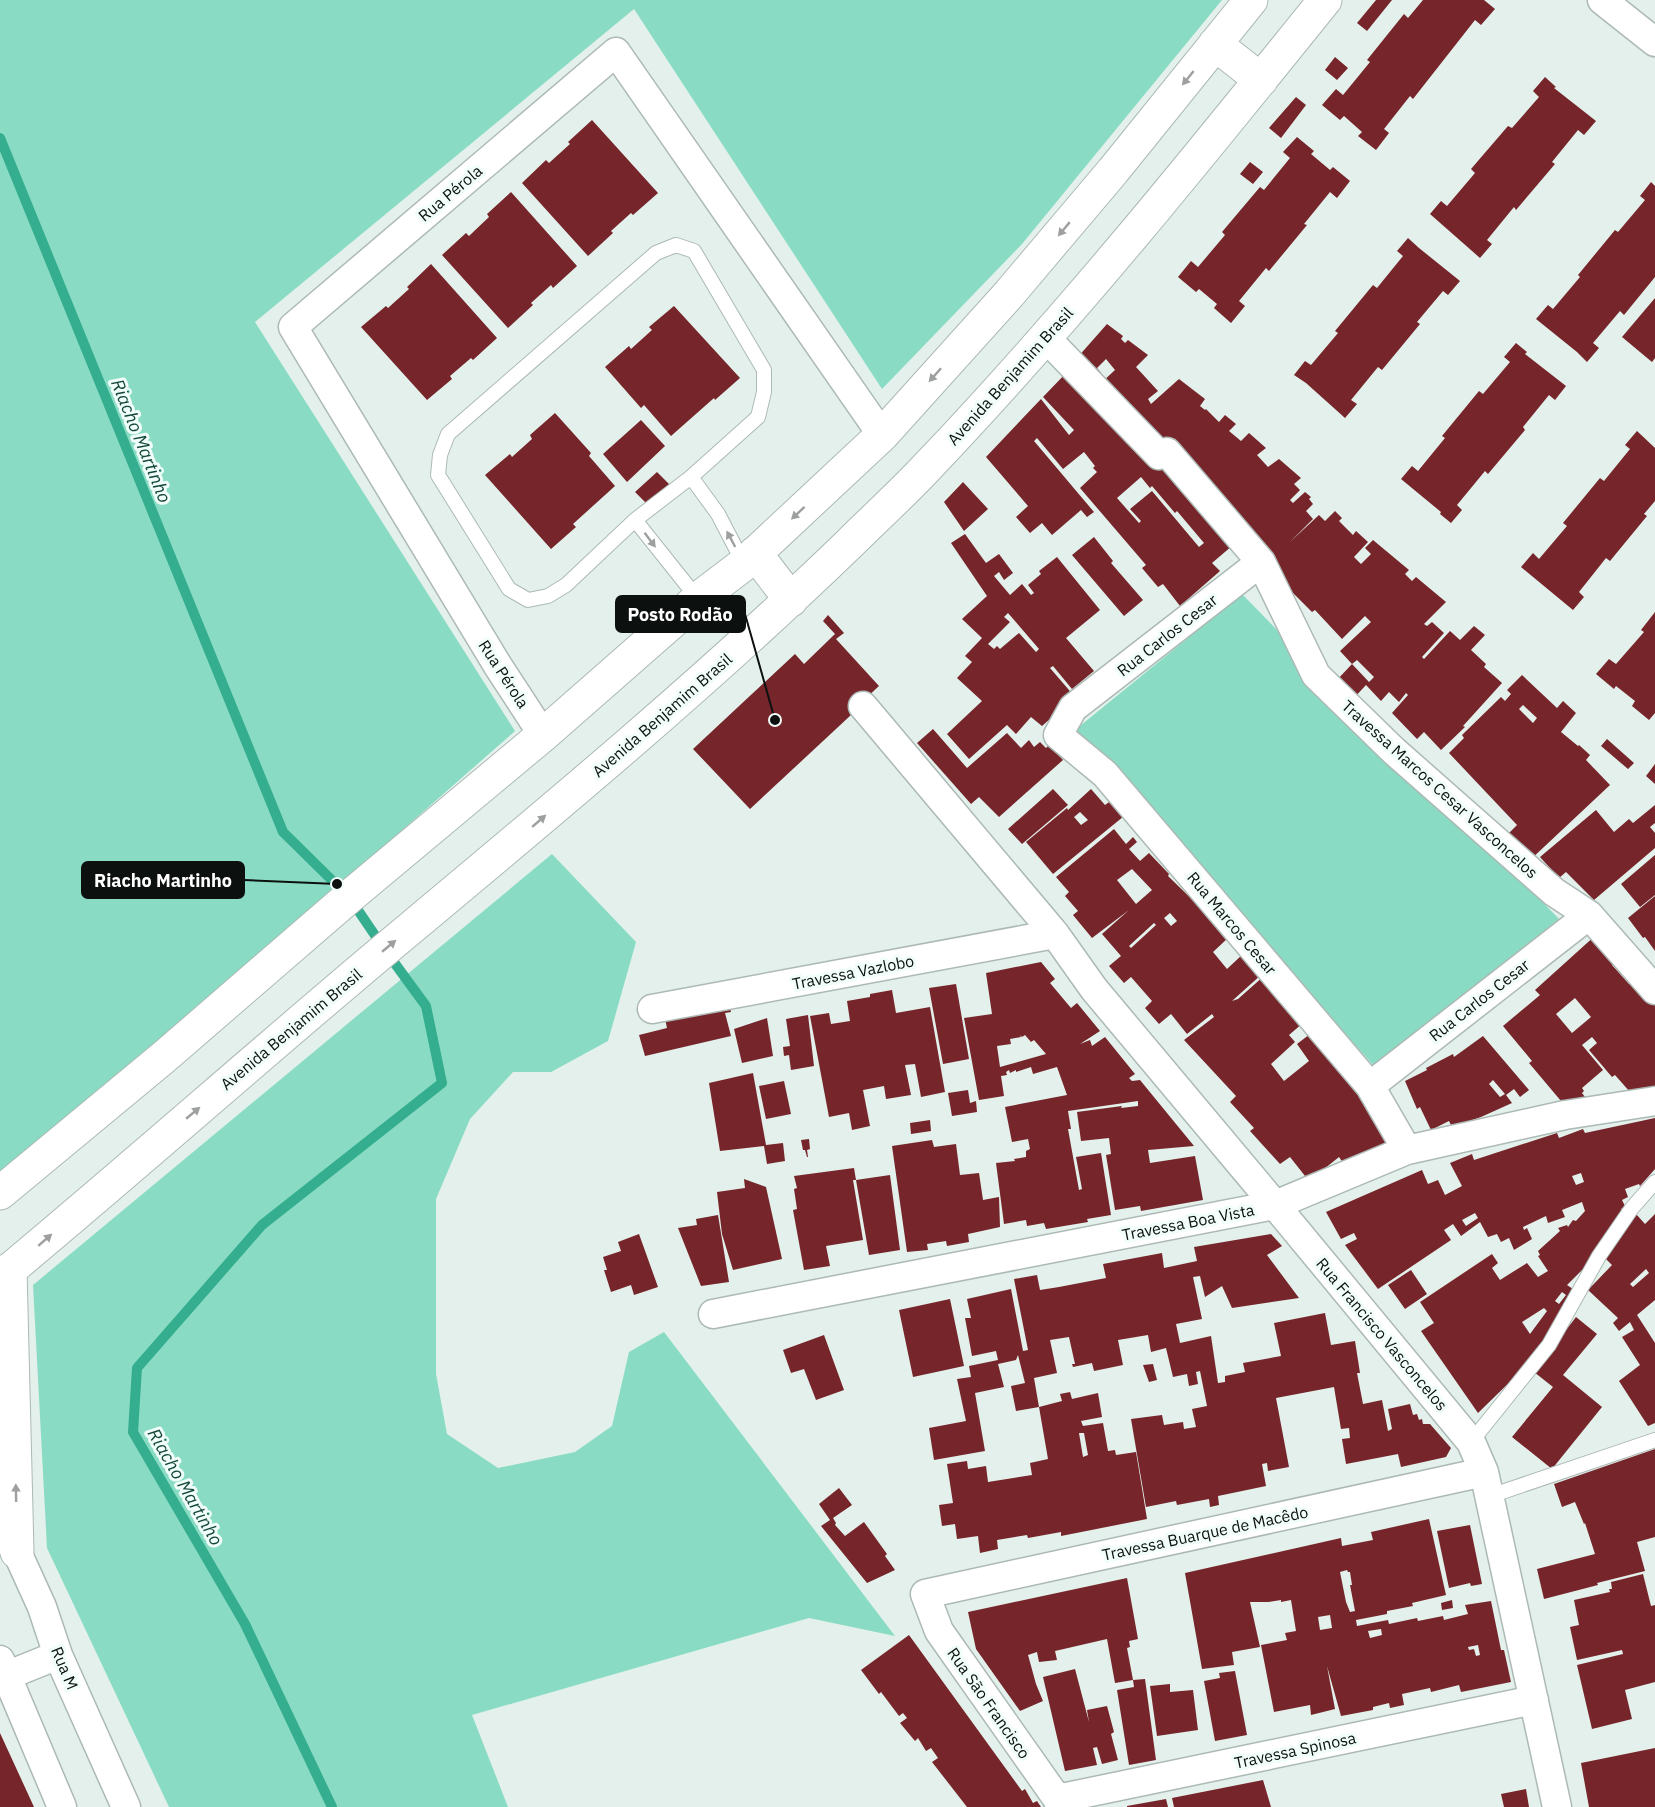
<svg xmlns="http://www.w3.org/2000/svg" width="1655" height="1807" viewBox="0 0 1655 1807" font-family="'IBM Plex Sans',sans-serif">
<rect width="100%" height="100%" fill="#e3f0eb"/>
<path fill="#89dcc3" d="M0 0H1222L1022 244 882 389 634 9 255 322 515 731 0 1184Z
M1242 594 1559 919 1374 1066 1075 730Z
M552 854 636 942 608 1041 551 1072H513L470 1119 436 1199V1374L447 1434 498 1468 575 1452 612 1426 629 1352 664 1332 895 1636 809 1618 472 1715 508 1807H169L47 1548 33 1285Z"/>
<g fill="none" stroke-linecap="round" stroke-linejoin="round">
<path stroke="#35ad8f" stroke-width="10" d="M0 138 283 832 349 897 385 950 426 1006 442 1083 262 1225 137 1368 133 1432 245 1624 332 1807"/>
</g>
<path fill="#76252a" fill-rule="evenodd" d="M1376 0H1392L1367 31 1357 23Z
M1423 0H1484L1495 9 1481 25 1475 20 1413 99 1410 96 1384 129 1389 133 1376 150 1358 136 1362 132 1344 116 1340 120 1322 105 1336 89 1343 95 1370 62 1367 60 1404 14 1408 18Z
M1335 57 1348 68 1337 80 1325 70Z
M1545 77 1556 87 1554 88 1596 121 1584 135 1578 130 1552 162 1555 164 1516 210 1514 207 1487 240 1492 244 1480 258 1430 214 1441 201 1447 206 1475 173 1471 169 1508 126 1512 128 1539 97 1533 91Z
M1296 97 1306 105 1281 138 1269 128Z
M592 120 658 193 633 215 631 213 611 231 613 233 588 256 522 183 546 160 549 163 570 144 568 142Z
M1297 137 1314 151 1311 154 1330 170 1333 167 1350 181 1337 198 1330 192 1304 224 1307 225 1269 271 1266 268 1239 301 1245 306 1231 323 1214 308 1217 304 1199 289 1196 292 1178 277 1191 261 1198 267 1225 235 1222 232 1260 187 1264 190 1290 158 1283 152Z
M1250 162 1263 172 1253 184 1240 174Z
M1651 182 1655 186V277L1624 315 1620 311 1593 343 1599 348 1587 362 1577 352 1536 319 1548 305 1553 309 1580 277 1578 275 1615 230 1618 232 1645 200 1640 196Z
M511 192 577 266 553 288 551 285 531 303 533 305 508 328 442 255 466 233 469 236 489 217 487 214Z
M1408 238 1419 248 1460 281 1448 295 1443 291 1417 322 1420 324 1382 370 1378 367 1351 400 1357 404 1345 418 1306 383 1294 375 1305 361 1311 365 1338 333 1335 331 1373 285 1377 288 1403 256 1397 251Z
M431 264 497 338 473 360 471 358 450 376 452 379 427 400 361 327 386 306 388 308 409 289 407 287Z
M1655 298V358L1652 362 1622 337Z
M674 306 740 378 715 400 714 398 671 436 644 405 641 408 605 367 629 346 631 349 652 330 649 327Z
M1107 324 1123 336 1121 339 1125 343 1128 340 1148 355 1136 367 1158 391 1148 399 1151 404 1179 379 1205 399 1200 406 1205 410 1206 409 1219 422 1225 415 1236 424 1229 431 1241 441 1249 433 1266 448 1257 455 1268 467 1279 459 1301 478 1294 484 1300 490 1290 500 1293 503 1305 492 1311 497 1309 499 1313 504 1306 511 1313 519 1290 542 1319 515 1325 521 1335 511 1342 518 1339 521 1353 535 1356 531 1368 542 1354 557 1361 564 1371 554 1365 548 1373 540 1409 570 1405 574 1412 581 1416 577 1446 602 1424 624 1427 626 1432 622 1444 633 1422 657 1424 659 1450 631 1460 640 1474 626 1485 635 1471 650 1486 664 1484 667 1502 683 1463 726 1465 727 1441 750 1424 732 1417 739 1392 713 1408 695 1406 693 1399 702 1389 692 1381 701 1366 685 1353 699 1336 681 1352 664 1369 682 1374 677 1357 660 1352 664 1340 651 1371 622 1365 616 1342 639 1315 610 1312 612 1281 581 1101 383 1115 370 1106 359 1097 368 1101 373 1097 378 1077 358Z
M1516 343 1527 352 1525 354 1566 386 1555 400 1549 395 1523 427 1525 430 1488 474 1485 471 1457 505 1462 510 1451 523 1440 514 1441 512 1401 479 1412 466 1418 471 1445 438 1442 436 1479 391 1483 394 1510 362 1504 357Z
M1068 371 1239 540 1212 563 1220 571 1180 606 1163 584 1158 587 1142 568 1146 565 1080 488 1097 472 1093 468 1095 466 1084 452 1063 469 1037 438 1034 441 1094 512 1087 517 1081 510 1052 535 1042 523 1030 533 1016 517 1028 506 986 457 1041 399 1069 435 1074 430 1043 397ZM1141 477 1150 488 1152 486 1175 513 1177 511 1204 543 1199 547 1152 491 1130 509 1141 521 1139 523 1117 498Z
M555 413 591 453 589 456 615 486 573 524 576 527 551 549 485 475 510 454 512 457 532 439 530 435Z
M641 420 665 446 627 482 603 454Z
M1637 431 1655 448V501L1644 514 1647 516 1610 561 1606 558 1579 592 1584 597 1573 610 1521 567 1533 553 1539 559 1567 526 1563 523 1600 478 1604 481 1630 449 1625 445Z
M657 472 674 489 652 509 635 492Z
M963 482 988 509 964 531 944 502Z
M965 534 986 563 999 554 1013 573 1004 580 999 572 994 576 1010 595 1022 584 1031 595 1034 593 1028 585 1041 574 1039 571 1057 557 1100 610 1066 638 1094 671 1072 689 1053 666 1050 668 1075 697 1042 726 1031 717 1016 734 1007 725 969 759 947 734 982 701 957 678 972 662 965 656 982 638 962 619 987 596 951 543ZM1008 613 1039 649 1036 652 1019 633 1000 649 997 646 994 649 988 644 1010 622 1004 617Z
M1094 537 1113 561 1111 563 1143 600 1124 616 1072 555Z
M1655 612V713L1649 720 1632 706 1635 701 1616 686 1614 689 1596 674 1609 659 1616 664 1644 632 1641 630Z
M828 615 844 633 836 639 879 686 850 713 851 715 750 809 693 749 795 654 804 664 835 634 823 621Z
M1522 675 1557 708 1563 701 1576 713 1561 732 1578 746 1579 745 1590 755 1586 760 1610 785 1529 861 1506 836 1517 825 1449 753 1464 738 1462 735 1501 697 1505 701 1511 694 1507 690ZM1523 705 1537 718 1533 723 1519 709Z
M933 729 967 768 1007 733 1021 748 1029 740 1034 747 1040 742 1046 748 1049 745 1063 760 999 817 979 797 971 804 917 743Z
M1607 739 1634 763 1628 769 1601 746Z
M1655 764V784L1646 776Z
M1053 789 1068 805 1022 844 1008 829Z
M1091 789 1105 805 1112 800 1129 812 1053 874 1026 842 1067 808 1068 810ZM1080 812 1088 820 1081 825 1074 817Z
M1655 805V823L1650 827 1655 833V848L1594 900 1566 872 1559 878 1540 857 1596 810 1614 832 1629 819 1633 823Z
M1114 829 1126 844 1133 837 1137 842 1129 849 1140 861 1149 853 1169 874 1168 876 1205 912 1228 938 1213 952 1227 969 1243 954 1262 974 1232 1001 1238 999 1264 976 1303 1023 1289 1035 1295 1042 1271 1064 1284 1081 1309 1061 1297 1044 1314 1031 1334 1053 1394 1143 1346 1167 1339 1157 1309 1181 1290 1157 1280 1164 1250 1131 1254 1128 1230 1102 1236 1096 1184 1040 1214 1017 1212 1014 1187 1034 1171 1014 1159 1024 1145 1008 1152 1001 1131 977 1124 983 1109 966 1121 956 1102 934 1129 910 1092 938 1073 915 1078 911 1065 896 1069 892 1056 877ZM1132 869 1152 890 1136 904 1117 880ZM1170 913 1177 921 1171 926 1164 918ZM1154 923 1156 925 1131 948 1129 946Z
M1655 855V895L1640 907 1621 884Z
M1655 896V951L1645 937 1643 938 1628 918Z
M1597 934 1621 958 1612 965 1629 984 1639 976 1655 996V1089L1630 1092 1615 1075 1612 1077 1589 1050 1597 1043 1592 1037 1582 1045 1603 1070 1582 1088 1584 1091 1582 1093 1585 1097 1561 1101 1529 1063 1532 1061 1503 1026 1540 995 1535 990ZM1575 998 1591 1017 1572 1033 1556 1014Z
M1041 962 1055 979 1050 983 1071 1008 1077 1003 1100 1031 1080 1044 1090 1040 1092 1046 1105 1037 1135 1074 1129 1078 1132 1081 1140 1080 1194 1146 1148 1150 1150 1163 1195 1156 1203 1200 1141 1211 1140 1206 1115 1210 1106 1155 1111 1154 1109 1138 1081 1141 1077 1112 1122 1106 1121 1108 1138 1106V1101L1068 1111 1071 1129H1068L1079 1190 1082 1189 1076 1157 1101 1153 1111 1215 1087 1219 1088 1222 1046 1229 1044 1223 1027 1226 1026 1220 1004 1224 996 1163 1015 1161 1014 1159 1026 1157V1151L1030 1149 1028 1139 1012 1142 1005 1107 1067 1095 1057 1067 1033 1074 1031 1067 1016 1072V1070L1010 1073 1009 1070 1006 1072 1007 1075 1001 1076 1004 1096 979 1100 964 1018 992 1014 986 973ZM1020 1035 1022 1037 1025 1035 1031 1042 1034 1040 1046 1054 1000 1067 997 1046 1011 1044 1010 1039 1021 1037Z
M956 984 969 1059 943 1064 929 988Z
M892 990 896 1013 930 1007 945 1092 921 1097 915 1064 905 1065 911 1095 886 1099 884 1086 863 1090 870 1126 852 1130 849 1113 829 1117 810 1016 829 1013 831 1024 850 1021 847 1001 870 997V994Z
M728 999 731 1012 725 1013 731 1036 645 1056 639 1035 667 1028 664 1014Z
M808 1015 814 1066 791 1070 789 1055 784 1056 783 1047 790 1046 786 1019Z
M767 1018 773 1056 742 1063 734 1029Z
M1483 1036 1529 1090 1520 1097 1514 1089 1506 1095 1512 1103 1481 1117 1452 1127 1449 1121 1431 1130 1420 1107 1417 1109 1405 1081 1427 1070 1426 1068 1453 1054 1454 1057ZM1493 1080 1505 1094 1500 1097 1489 1084Z
M753 1073 766 1145 783 1143 785 1161 767 1164 764 1146 720 1151 709 1083Z
M784 1081 791 1114 766 1119 759 1086Z
M968 1090 970 1103 976 1101 977 1112 952 1116 948 1093Z
M1655 1118V1169L1640 1186 1639 1184 1625 1189 1628 1197 1622 1200 1625 1206 1621 1209 1624 1213 1603 1238 1605 1240 1594 1258 1567 1285 1576 1291 1561 1319 1522 1370 1478 1413 1421 1331 1434 1323 1420 1302 1492 1254 1498 1263 1492 1268 1500 1280 1527 1263 1538 1277 1548 1271 1538 1256 1540 1255 1538 1251 1560 1231 1558 1228 1567 1225 1568 1227 1573 1220 1576 1221 1585 1211 1582 1202 1562 1210 1565 1217 1548 1223 1546 1216 1523 1227 1524 1230 1527 1228 1532 1239 1514 1250 1509 1238 1501 1242 1497 1234 1488 1237 1480 1222 1461 1236 1453 1224 1444 1230 1451 1240 1378 1289 1345 1245 1357 1239 1354 1233 1341 1239 1326 1212 1422 1170 1428 1184 1438 1180 1445 1195 1462 1186 1450 1163 1472 1154 1474 1160 1557 1133 1559 1138 1583 1129 1585 1133ZM1581 1173 1584 1182 1576 1185 1572 1176ZM1475 1213 1478 1218 1466 1226 1462 1220ZM1562 1292 1566 1295 1559 1304 1555 1301ZM1544 1308 1547 1311 1530 1334 1522 1322Z
M930 1120 931 1131 911 1134 910 1123Z
M809 1139 810 1149 807 1150 808 1157H807L805 1150H803L801 1140Z
M932 1140 934 1147 956 1144 960 1175 979 1173 983 1200 999 1197 1000 1227 968 1234 969 1242 947 1246 946 1241 927 1244 928 1250 907 1252 892 1146Z
M854 1168 856 1180 890 1175 900 1250 869 1255 856 1180H853L863 1240 826 1246 830 1266 804 1270 793 1210 797 1209 794 1189 797 1188 794 1176Z
M744 1179 766 1187 782 1259 733 1270 722 1234 717 1192 745 1188Z
M1636 1214 1645 1224 1655 1214V1300L1637 1315 1655 1343V1423L1648 1426 1619 1381 1640 1365 1622 1337 1634 1330 1630 1322 1619 1331 1613 1323 1618 1318 1588 1290 1612 1265 1603 1256ZM1646 1269 1649 1273 1633 1287 1630 1284Z
M718 1215 729 1282 701 1286 678 1228 697 1225 696 1219Z
M639 1234 658 1287 634 1295 631 1285 611 1292 604 1270H607L603 1257 621 1251 618 1242Z
M1271 1234 1282 1246 1267 1255 1299 1298 1232 1308 1222 1286 1205 1297 1200 1276 1193 1277 1202 1319 1176 1324 1180 1343 1211 1336 1218 1383 1225 1382V1376L1245 1372 1243 1363 1281 1356 1274 1323 1325 1313 1331 1345 1355 1341 1360 1373H1357L1363 1404 1382 1400 1388 1431 1392 1429 1388 1409 1410 1404 1413 1415 1417 1414 1419 1420 1422 1419 1423 1424H1430L1451 1448 1446 1457 1401 1467 1398 1454 1346 1464 1342 1439 1350 1438 1349 1428 1341 1429 1334 1387 1276 1398 1289 1467 1268 1471 1267 1463 1262 1464 1266 1486 1218 1496 1219 1505 1210 1507 1209 1499 1177 1505 1176 1501 1146 1507 1131 1419 1162 1415 1164 1425 1183 1422 1184 1429 1196 1427 1192 1409 1207 1406 1200 1371 1196 1372 1198 1384 1189 1386 1187 1374 1173 1377 1166 1348 1151 1352 1148 1335 1118 1340 1123 1365 1094 1371 1092 1363 1073 1367 1072 1364H1075L1069 1337 1050 1340 1057 1373 1034 1378 1039 1407 1016 1411 1011 1386 1025 1383 1018 1355 1016 1360 998 1364 1004 1387 975 1393 985 1451 934 1460 929 1428 966 1421 957 1379 971 1377 969 1366 998 1360 996 1351 972 1356 965 1318H971L967 1299 1011 1289 1023 1351 1028 1350 1014 1279 1037 1275 1040 1290 1059 1287 1106 1278 1103 1264 1162 1253 1164 1268 1197 1261 1194 1247Z
M1411 1270 1427 1294 1405 1309 1388 1285Z
M950 1299 964 1366 913 1377 899 1310Z
M1576 1317 1597 1334 1563 1375 1602 1407 1552 1469 1512 1437 1553 1387 1534 1372Z
M824 1335 844 1390 816 1400 804 1369 791 1373 783 1350Z
M1153 1364 1157 1380 1149 1382 1143 1365Z
M1070 1392 1072 1399 1098 1393 1102 1417 1081 1421 1083 1426 1103 1423 1108 1451 1115 1450 1116 1455 1136 1452 1147 1519 1061 1536V1532L1028 1538 1027 1535 997 1540 998 1549 980 1553 978 1536 957 1539 955 1524 942 1526 939 1505 953 1503 947 1464 967 1461 968 1469 986 1466 988 1482 1032 1475 1030 1463 1048 1459 1039 1407 1062 1401 1060 1394ZM1079 1433H1084L1088 1455 1083 1457Z
M1655 1449V1537L1637 1542 1645 1571 1597 1583 1598 1585 1544 1599 1537 1569 1595 1554 1585 1523 1584 1524 1575 1502 1562 1507 1554 1484Z
M839 1488 852 1505 833 1518 836 1523 835 1525 845 1536 864 1522 887 1554 885 1556 895 1570 867 1583 821 1526 830 1520 819 1504Z
M1429 1519 1446 1595 1412 1603 1413 1606 1387 1611V1614L1356 1620 1357 1626 1388 1620 1389 1624 1417 1618 1418 1621 1443 1616 1444 1620 1468 1614 1465 1605 1491 1601 1501 1650H1504L1511 1682 1461 1692 1459 1685 1431 1692 1430 1688 1402 1694 1404 1705 1390 1708 1389 1703 1373 1707V1710L1341 1716 1327 1666 1335 1709 1311 1715 1310 1705 1274 1712 1261 1645 1287 1640 1285 1633 1296 1631 1291 1600 1281 1602V1600L1268 1602H1250L1260 1647 1232 1652 1234 1665 1202 1669 1185 1573 1341 1538 1342 1546 1373 1540 1371 1532ZM1347 1570 1348 1572H1350L1352 1585H1350L1355 1611 1350 1612 1346 1602 1340 1572ZM1330 1615 1332 1628 1320 1630 1318 1617ZM1381 1629 1382 1635 1370 1638 1368 1631ZM1478 1645 1480 1655 1476 1656 1474 1649 1469 1650 1468 1647Z
M1470 1525 1482 1584 1471 1586 1470 1583 1449 1588 1437 1531Z
M1643 1574 1651 1606 1655 1605V1682L1625 1690 1632 1719 1592 1729 1577 1665 1623 1654 1622 1650 1577 1660 1570 1627 1579 1625 1574 1600 1610 1592 1609 1589H1612L1611 1582Z
M1127 1578 1138 1639 1129 1641 1130 1647 1127 1648 1133 1680 1115 1683 1107 1639 1055 1651 1057 1660 1039 1662 1037 1652 1028 1655 1036 1684 1043 1701 1020 1711 976 1649 968 1612Z
M1452 1600 1453 1608 1442 1610 1441 1603Z
M909 1635 1022 1791 1025 1789 1033 1803 1037 1801 1041 1807H967L932 1762 938 1758 931 1748 926 1751 918 1738 915 1741 900 1723 907 1718 903 1713 899 1716 881 1692 879 1694 861 1670Z
M1075 1669 1089 1722 1087 1710 1107 1706 1114 1732 1111 1734 1118 1760 1102 1764 1097 1747 1093 1748 1097 1765 1065 1771 1043 1677Z
M1235 1671 1247 1735 1215 1741 1204 1681 1220 1678 1219 1673Z
M1145 1679 1156 1760 1129 1765 1117 1690 1134 1687 1133 1680Z
M1170 1684V1692L1193 1690 1198 1730 1157 1736 1150 1686Z
M0 1733 34 1807H0Z
M1655 1748V1807H1589L1581 1763Z
M1263 1780 1271 1807H1174L1172 1798Z
M1526 1789 1529 1807H1504L1501 1794Z
M1166 1799 1168 1807H1127V1806Z"/>
<g fill="none" stroke-linecap="round" stroke-linejoin="round">
<g stroke="#acb9b4" stroke-width="16">
<path id="lane" d="M676 245 694 251 764 370V392L758 417 691 477 635 520 566 585 548 596 528 600 509 589 438 475 440 455 448 434 656 253Z
M691 477 718 514 744 564
M635 520 698 599
M1471 1442 1549 1345 1599 1256 1632 1208 1655 1182
M1490 1496 1655 1440"/>
</g>
<g stroke="#acb9b4" stroke-width="31">
<path id="street" d="M1602 0 1655 42
M1046 338 1159 455 1167 452 1261 562 1316 675 1394 751 1554 892 1589 915 1655 990
M1261 562 1073 708 1058 735 1105 774 1370 1086 1407 1150
M863 706 1055 934 1094 989 1275 1205 1471 1442 1484 1472 1557 1807
M543 735 498 666 293 327 616 52 882 435
M652 1009 1055 934
M1370 1086 1589 915
M713 1314 1275 1205 1407 1150 1565 1115 1655 1101
M0 1532 17 1552 42 1607 58 1655 126 1807
M0 1660 62 1807
M6 1676 58 1655
M1057 1799 1534 1700
M1063 1807 939 1631 925 1594 1484 1472"/>
</g>
<g stroke="#acb9b4" stroke-width="35">
<path id="secondary" d="M1215 44 1261 80
M755 553 791 600
M0 1193 164 1057 349 897 543 735 698 599 744 564 882 435 1009 294 1113 171 1251 0
M10 1269 17 1552
M0 1278C131 1169 258 1056 388 947 545 816 702 686 849 544 875 518 903 493 928 466 1069 318 1197 159 1325 0"/>
</g>
<use href="#lane" stroke="#fff" stroke-width="14"/>
<use href="#street" stroke="#fff" stroke-width="28"/>
<use href="#secondary" stroke="#fff" stroke-width="33"/>
</g>
<defs><path id="oneway-solid" d="M-6-.8H1V-3.2L6.5 0L1 3.2V.8H-6Z" transform="scale(1.5)"/></defs>
<g fill="#9e9f9f">
<use href="#oneway-solid" transform="translate(1188 78) rotate(129)"/>
<use href="#oneway-solid" transform="translate(1064 229) rotate(130)"/>
<use href="#oneway-solid" transform="translate(935 375) rotate(132)"/>
<use href="#oneway-solid" transform="translate(798 513) rotate(137)"/>
<use href="#oneway-solid" transform="translate(731 539) rotate(-118)"/>
<use href="#oneway-solid" transform="translate(650 540) rotate(53)"/>
<use href="#oneway-solid" transform="translate(539 821) rotate(-41)"/>
<use href="#oneway-solid" transform="translate(389 946) rotate(-40)"/>
<use href="#oneway-solid" transform="translate(193 1113) rotate(-40)"/>
<use href="#oneway-solid" transform="translate(45 1240) rotate(-41)"/>
<use href="#oneway-solid" transform="translate(16 1493) rotate(-91)"/>
</g>
<g text-anchor="middle" stroke-width="6" stroke-linejoin="round" paint-order="stroke">
<g font-size="16" fill="#0c100e" stroke="#f0fdf9">
<text transform="translate(450 193) rotate(-40)" y="6">Rua Pérola</text>
<text transform="translate(1010 376) rotate(-48)" y="6">Avenida Benjamim Brasil</text>
<text transform="translate(1167 635) rotate(-38)" y="6">Rua Carlos Cesar</text>
<text transform="translate(504 674) rotate(57)" y="6">Rua Pérola</text>
<text transform="translate(662 715) rotate(-41)" y="6">Avenida Benjamim Brasil</text>
<text transform="translate(1440 789) rotate(42)" y="6">Travessa Marcos Cesar Vasconcelos</text>
<text transform="translate(1232 923) rotate(50)" y="6">Rua Marcos Cesar</text>
<text transform="translate(853 972) rotate(-11)" y="6">Travessa Vazlobo</text>
<text transform="translate(1479 1000) rotate(-38)" y="6">Rua Carlos Cesar</text>
<text transform="translate(291 1029) rotate(-40)" y="6">Avenida Benjamim Brasil</text>
<text transform="translate(1188 1222) rotate(-11)" y="6">Travessa Boa Vista</text>
<text transform="translate(1382 1334) rotate(50)" y="6">Rua Francisco Vasconcelos</text>
<text transform="translate(1205 1533) rotate(-12)" y="6">Travessa Buarque de Macêdo</text>
<text transform="translate(65 1668) rotate(67)" y="6">Rua M</text>
<text transform="translate(989 1703) rotate(55)" y="6">Rua São Francisco</text>
<text transform="translate(1295 1750) rotate(-12)" y="6">Travessa Spinosa</text>
</g>
<g font-size="18" font-style="italic" fill="#144639" stroke="#f0fdf9">
<text transform="translate(141 441) rotate(68)" y="6">Riacho Martinho</text>
<text transform="translate(185 1487) rotate(60)" y="6">Riacho Martinho</text>
</g>
</g>
<path fill="none" stroke="#0c100e" stroke-width="2" d="M775 720L745 614M337 884L244 880"/>
<g fill="#0c100e" stroke="#f0fdf9" stroke-width="2">
<circle cx="775" cy="720" r="6"/>
<circle cx="337" cy="884" r="6"/>
</g>
<g fill="#0c100e" stroke="#0c100e" stroke-width="2">
<rect x="616" y="596" width="129" height="36" rx="6"/>
<rect x="82" y="862" width="162" height="36" rx="6"/>
</g>
<g font-size="18" text-anchor="middle" font-weight="bold" fill="#fff">
<text x="680" y="621">Posto Rodão</text>
<text x="163" y="887">Riacho Martinho</text>
</g>
</svg>
